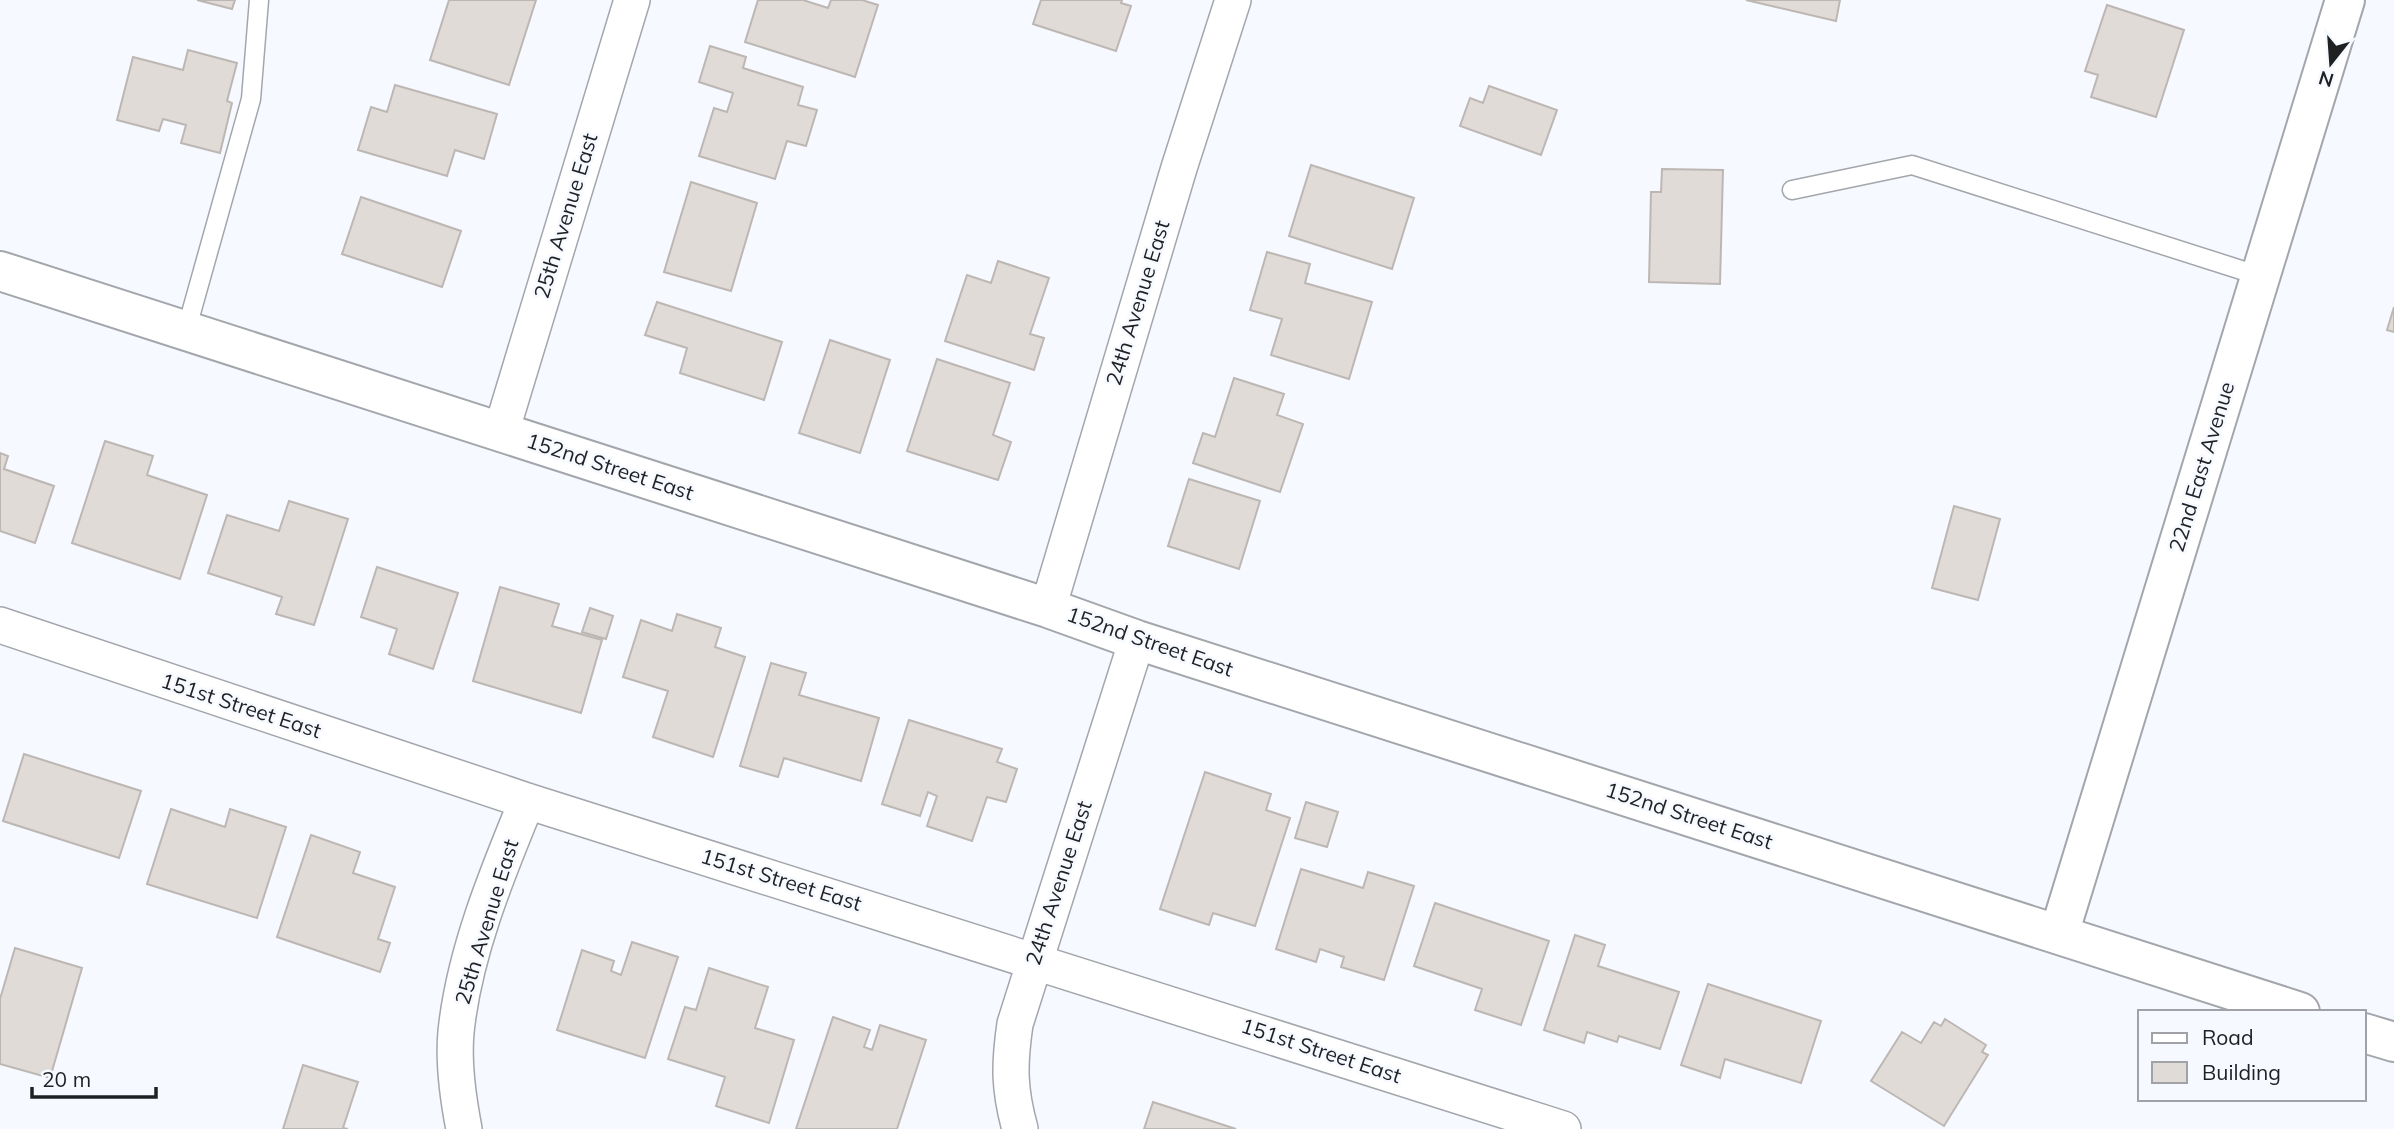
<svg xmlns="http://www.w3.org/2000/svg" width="2394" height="1129" viewBox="0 0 2394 1129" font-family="Mulish,sans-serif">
<rect width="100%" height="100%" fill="#f6f9ff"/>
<path fill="#e1dbd7" stroke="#bdb7b4" stroke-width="2" d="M197 0H235L232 9Z
M449 0H536L509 85 430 60Z
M758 0H803L828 8 831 0H862L878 5 855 77 745 42Z
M1041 0H1122L1121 3 1131 6 1116 51 1033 24Z
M1746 0H1840L1836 21Z
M2107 5 2184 30 2156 117 2091 97 2098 75 2085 71Z
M710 46 746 57 743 68 803 87 798 105 817 110 806 146 787 141 775 179 699 156 714 108 727 112 733 93 699 82Z
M188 50 237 63 227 101 232 103 220 153 181 143 186 125 163 119 159 131 117 120 133 57 183 70Z
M395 85 497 114 484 159 455 150 447 176 358 150 371 107 387 112Z
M1489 86 1557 110 1541 155 1460 126 1470 98 1483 103Z
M1311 165 1414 198 1392 269 1289 236Z
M1662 169 1723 170 1720 284 1649 282 1651 192H1661Z
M691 182 757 203 731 291 664 272Z
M361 197 461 231 442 287 342 254Z
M1267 252 1310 264 1305 283 1372 302 1349 379 1271 355 1282 319 1250 310Z
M998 261 1049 278 1030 334 1044 338 1034 370 945 341 967 275 991 283Z
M657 302 782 342 764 400 680 373 687 348 645 335Z
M2394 307V332L2387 330Z
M830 340 890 360 860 453 799 433Z
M937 359 1010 383 993 435 1011 442 998 480 907 451Z
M1234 378 1284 394 1277 415 1303 424 1280 492 1193 463 1203 433 1215 437Z
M105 441 153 456 147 475 207 495 180 579 72 543Z
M0 453 8 456 4 469 54 486 35 543 0 531Z
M1189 479 1260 501 1239 569 1168 546Z
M289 501 348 519 314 625 276 614 282 597 208 573 227 515 279 531Z
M1954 506 2000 519 1978 600 1932 588Z
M377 567 458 593 433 669 389 654 397 629 361 617Z
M500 587 559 604 552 626 602 640 581 713 473 681Z
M590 608 613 616 606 639 582 632Z
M677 614 721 628 715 647 745 657 713 757 653 737 668 691 623 677 641 620 672 631Z
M771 663 806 673 799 695 879 718 861 781 784 758 778 777 740 766Z
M909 720 1002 749 997 762 1017 769 1006 802 987 797 972 841 927 826 937 796 928 792 920 816 882 804Z
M24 754 141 791 119 858 3 821Z
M1205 772 1271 794 1266 810 1290 818 1255 926 1213 913 1209 925 1160 909Z
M1306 802 1338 812 1327 847 1295 838Z
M171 809 225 827 230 809 286 827 257 918 147 884Z
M311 835 360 852 353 873 395 887 378 939 390 943 380 972 277 937Z
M1301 869 1363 888 1368 872 1414 886 1384 980 1341 967 1344 957 1320 949 1316 962 1276 949Z
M1435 903 1549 941 1521 1025 1475 1010 1482 989 1414 966Z
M1575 935 1605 945 1598 966 1679 992 1660 1049 1619 1036 1617 1042 1587 1032 1584 1043 1544 1030Z
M632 942 678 957 645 1058 557 1030 582 950 614 961 611 971 621 975Z
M15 948 82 968 50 1078 0 1064V999Z
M709 968 768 987 755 1028 794 1040 769 1123 716 1106 725 1077 668 1059 685 1007 696 1010Z
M1708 984 1821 1021 1801 1083 1725 1059 1720 1078 1681 1065Z
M833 1017 870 1030 864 1047 872 1050 880 1025 926 1040 897 1129H796Z
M1945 1019 1986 1045 1982 1052 1988 1055 1944 1126 1871 1081 1902 1032 1921 1043 1934 1022 1941 1026Z
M303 1065 358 1082 343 1128 348 1129H283Z
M1153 1102 1236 1129H1144Z"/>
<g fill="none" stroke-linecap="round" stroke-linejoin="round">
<g stroke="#a3a6ab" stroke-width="21">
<path id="service" d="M1792 190 1912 165 2260 276
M186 331 251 99 259 0"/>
</g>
<g stroke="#a3a6ab" stroke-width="38">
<path id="minor" d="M501 432 632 0
M1048 608 1179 168 1233 0
M0 625 527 801 1563 1129
M464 1129C458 1098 453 1064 456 1032 464 953 497 874 527 801
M1020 1129C1009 1089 1009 1065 1015 1024L1137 640"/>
</g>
<g stroke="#a3a6ab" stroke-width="42">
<path id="tertiary" d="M2059 934 2345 0"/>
</g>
<g stroke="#a3a6ab" stroke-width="42">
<path id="secondary" d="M0 271 1048 608 1137 640 2300 1012
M2364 1033 2394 1042"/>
</g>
<use href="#service" stroke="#fff" stroke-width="18"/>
<use href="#minor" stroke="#fff" stroke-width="35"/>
<use href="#tertiary" stroke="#fff" stroke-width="38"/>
<use href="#secondary" stroke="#fff" stroke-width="38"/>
</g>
<g text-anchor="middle" stroke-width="5" stroke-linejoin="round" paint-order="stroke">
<g font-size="21" fill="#1f2022" stroke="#f6f9ff">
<text transform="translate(566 216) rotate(-73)" y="7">25th Avenue East</text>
<text transform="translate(1138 303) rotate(-73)" y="7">24th Avenue East</text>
<text transform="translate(610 467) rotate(18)" y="7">152nd Street East</text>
<text transform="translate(2202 467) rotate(-73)" y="7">22nd East Avenue</text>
<text transform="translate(1150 642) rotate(19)" y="7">152nd Street East</text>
<text transform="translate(241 706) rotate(18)" y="7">151st Street East</text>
<text transform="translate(1689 816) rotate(18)" y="7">152nd Street East</text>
<text transform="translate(781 880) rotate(17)" y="7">151st Street East</text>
<text transform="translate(1059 883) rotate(-72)" y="7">24th Avenue East</text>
<text transform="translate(487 922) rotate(-73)" y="7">25th Avenue East</text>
<text transform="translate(1321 1051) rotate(18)" y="7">151st Street East</text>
</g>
</g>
<rect x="2138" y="1010" width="228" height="91" fill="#f6f9ff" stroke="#a0a2a7" stroke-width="2"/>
<rect x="2152" y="1033" width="35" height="10" fill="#ffffff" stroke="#a0a2a7" stroke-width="2"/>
<text x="2202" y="1045" font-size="21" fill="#1f2022">Road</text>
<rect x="2152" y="1062" width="35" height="21" fill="#e1dbd7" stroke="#a0a2a7" stroke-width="2"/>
<text x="2202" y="1080" font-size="21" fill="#1f2022">Building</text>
<g transform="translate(2331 63) rotate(197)" stroke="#f6f9ff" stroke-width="5" paint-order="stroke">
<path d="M0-5L12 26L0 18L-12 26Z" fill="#1f2022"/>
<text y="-10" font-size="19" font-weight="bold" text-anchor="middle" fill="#1f2022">N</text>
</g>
<path d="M32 1087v10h124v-10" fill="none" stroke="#1f2022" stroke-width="3.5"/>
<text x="42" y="1087" font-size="21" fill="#1f2022" stroke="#f6f9ff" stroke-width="5" paint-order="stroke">20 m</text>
</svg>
